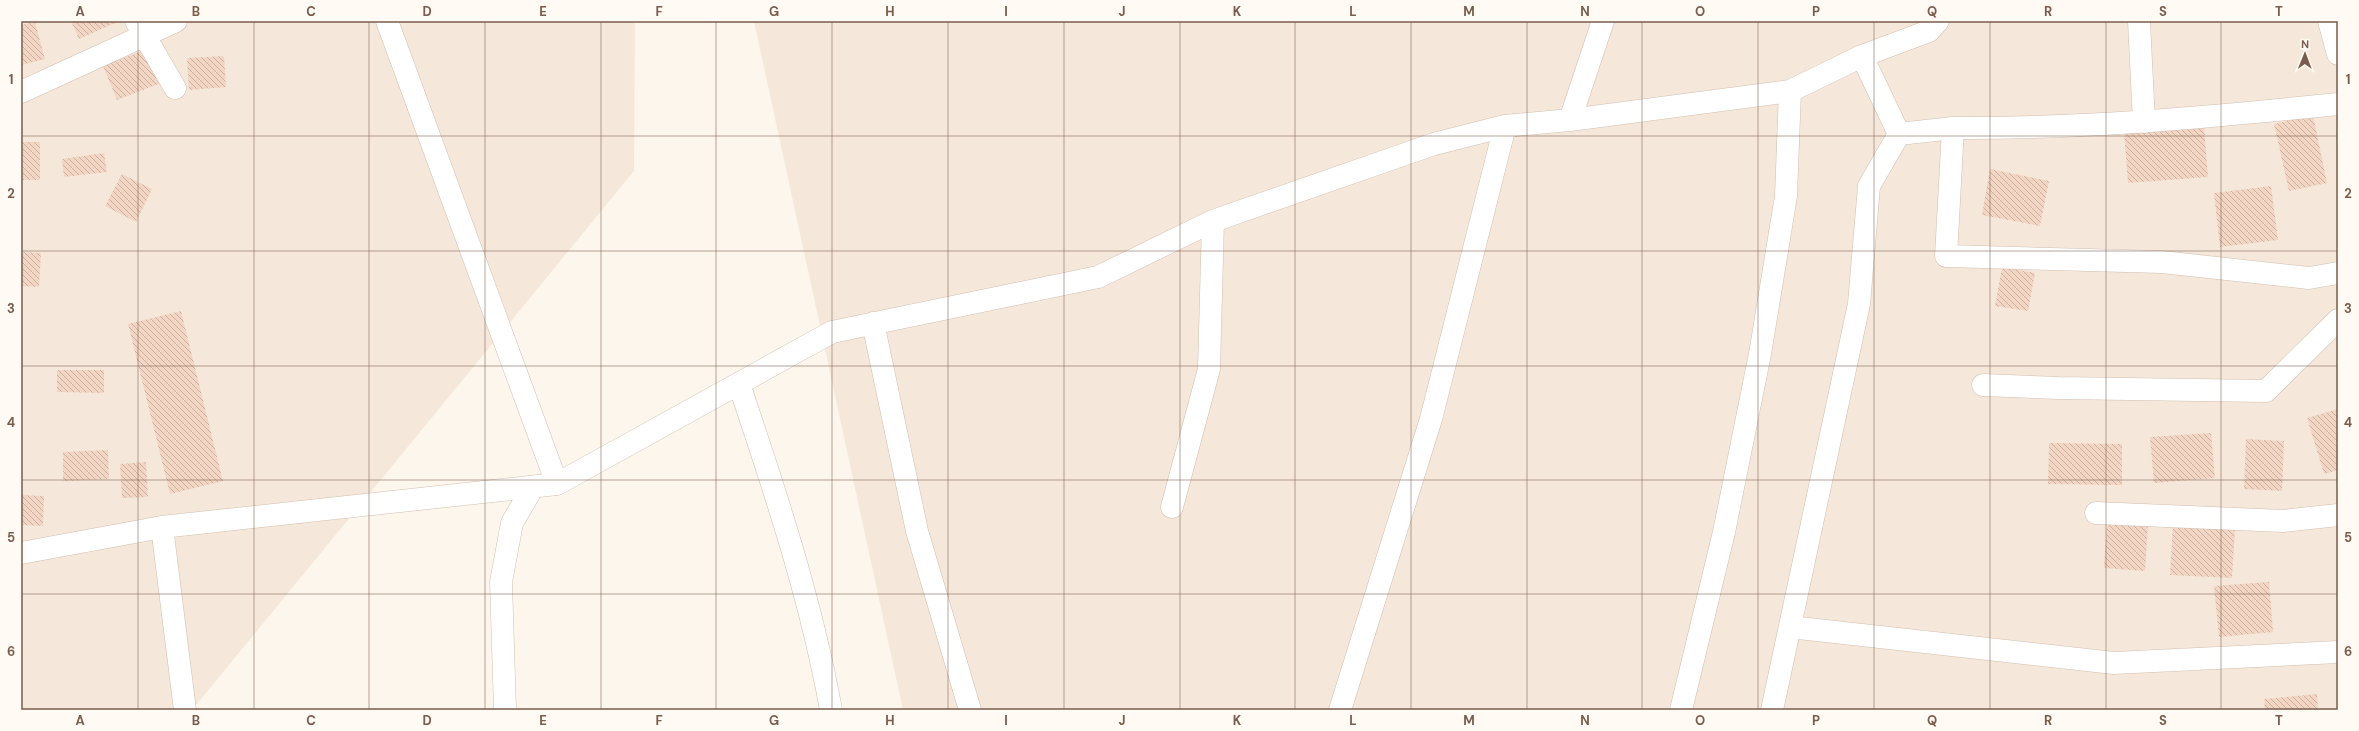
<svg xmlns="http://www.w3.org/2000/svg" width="2359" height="731" viewBox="0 0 2359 731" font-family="'DM Sans',sans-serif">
<defs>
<pattern id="building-back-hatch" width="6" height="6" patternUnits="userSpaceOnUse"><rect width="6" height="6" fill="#f3d5c3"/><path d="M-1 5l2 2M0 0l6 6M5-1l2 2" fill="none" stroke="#cab0a1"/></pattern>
</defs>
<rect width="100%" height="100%" fill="#fdf6ec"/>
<path fill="#f5e8da" d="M21 21H635L634 171 192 710H21Z
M754 21H2338V710H903Z"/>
<path fill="url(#building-back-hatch)" d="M71 21H114L115 23 79 39Z
M35 22 45 59 21 65V25Z
M147 49 161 83 117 100 103 66Z
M224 56 226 87 189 90 187 58Z
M2313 115 2327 183 2289 191 2274 124Z
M2204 126 2208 177 2128 183 2124 132Z
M21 142H40V180H21Z
M104 153 107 172 64 177 62 159Z
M1990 169 2049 181 2040 226 1982 215Z
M122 174 152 189 136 222 105 206Z
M2271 186 2278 240 2220 247 2214 193Z
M21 252 41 253 39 287 21 286Z
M2002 267 2035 273 2028 311 1995 306Z
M181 311 223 481 170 494 128 324Z
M57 370H104V393L57 392Z
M2338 409V470L2324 474 2307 418Z
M2211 433 2215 478 2154 483 2150 437Z
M2246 439 2284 441 2282 491 2244 489Z
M2049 443 2122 444V485L2048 484Z
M108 450 109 479 63 481V452Z
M146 462 148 497 122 498 120 464Z
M21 495 44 496 43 526 21 525Z
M2107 523 2148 525 2145 571 2104 568Z
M2173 525 2235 529 2232 578 2170 575Z
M2269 582 2273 632 2219 637 2214 586Z
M2317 694 2318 710H2265L2264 699Z"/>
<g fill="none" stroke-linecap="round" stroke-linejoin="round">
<g stroke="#d1beb0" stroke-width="23">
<path id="minor" d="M136 21 175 88
M387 21 557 484
M2139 21 2144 122
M1862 56 1899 134 1953 128 1946 256 2162 262 2309 278 2338 273
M21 92 176 21
M1570 120 1603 21
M1953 128C2082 129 2210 117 2338 104
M873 323 917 531 970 710
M739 384C775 491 811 599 831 710
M1983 385 2058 388 2266 391 2338 320
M1172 507 1209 369 1213 221
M2096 513 2283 521 2338 515
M162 527 185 710
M21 553 162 527 557 484 832 332 1098 277 1213 221 1434 144 1505 126 1570 120 1790 91 1862 56 1929 31 1938 21
M1790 627 2114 663 2338 652
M505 710 501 582 512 523 533 487
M1340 710 1431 419 1505 126
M1681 710 1724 532 1760 354 1786 196 1790 91
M1772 710 1859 304 1869 186 1899 134"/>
</g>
<g stroke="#d1beb0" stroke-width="23">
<path id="tertiary" d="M2329 21 2338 54"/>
</g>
<use href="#minor" stroke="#fff" stroke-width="22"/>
<use href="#tertiary" stroke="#fff" stroke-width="22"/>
</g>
<path fill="none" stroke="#7a5c4d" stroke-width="1" stroke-opacity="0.55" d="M138 21V710M254 21V710M369 21V710M485 21V710M601 21V710M716 21V710M832 21V710M948 21V710M1064 21V710M1180 21V710M1295 21V710M1411 21V710M1527 21V710M1642 21V710M1758 21V710M1874 21V710M1990 21V710M2106 21V710M2221 21V710M21 136H2338M21 251H2338M21 366H2338M21 480H2338M21 594H2338"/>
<rect width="2359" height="731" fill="none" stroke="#fffaf3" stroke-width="44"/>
<g transform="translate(2305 54) rotate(1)" stroke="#fffaf3" stroke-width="3" paint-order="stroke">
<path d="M0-3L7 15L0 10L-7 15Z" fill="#7a5c4d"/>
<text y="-6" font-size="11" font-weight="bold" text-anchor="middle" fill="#7a5c4d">N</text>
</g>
<rect x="22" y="22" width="2315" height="687" fill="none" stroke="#7a5c4d" stroke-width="1.5"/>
<g font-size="13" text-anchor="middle" font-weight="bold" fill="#7a5c4d">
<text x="80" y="16">A</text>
<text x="196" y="16">B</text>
<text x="311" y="16">C</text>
<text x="427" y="16">D</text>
<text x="543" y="16">E</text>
<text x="659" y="16">F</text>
<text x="774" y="16">G</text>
<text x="890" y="16">H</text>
<text x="1006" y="16">I</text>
<text x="1122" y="16">J</text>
<text x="1237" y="16">K</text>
<text x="1353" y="16">L</text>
<text x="1469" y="16">M</text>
<text x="1585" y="16">N</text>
<text x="1700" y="16">O</text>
<text x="1816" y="16">P</text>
<text x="1932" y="16">Q</text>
<text x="2048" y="16">R</text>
<text x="2163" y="16">S</text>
<text x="2279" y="16">T</text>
<text x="11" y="84">1</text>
<text x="2348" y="84">1</text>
<text x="11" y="198">2</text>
<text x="2348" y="198">2</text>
<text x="11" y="313">3</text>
<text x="2348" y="313">3</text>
<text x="11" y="427">4</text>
<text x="2348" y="427">4</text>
<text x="11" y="542">5</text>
<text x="2348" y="542">5</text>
<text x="11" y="656">6</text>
<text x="2348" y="656">6</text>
<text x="80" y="725">A</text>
<text x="196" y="725">B</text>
<text x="311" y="725">C</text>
<text x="427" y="725">D</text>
<text x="543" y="725">E</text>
<text x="659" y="725">F</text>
<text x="774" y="725">G</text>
<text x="890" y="725">H</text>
<text x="1006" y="725">I</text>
<text x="1122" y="725">J</text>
<text x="1237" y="725">K</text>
<text x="1353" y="725">L</text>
<text x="1469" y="725">M</text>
<text x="1585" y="725">N</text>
<text x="1700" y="725">O</text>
<text x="1816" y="725">P</text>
<text x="1932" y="725">Q</text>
<text x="2048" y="725">R</text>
<text x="2163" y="725">S</text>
<text x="2279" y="725">T</text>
</g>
</svg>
